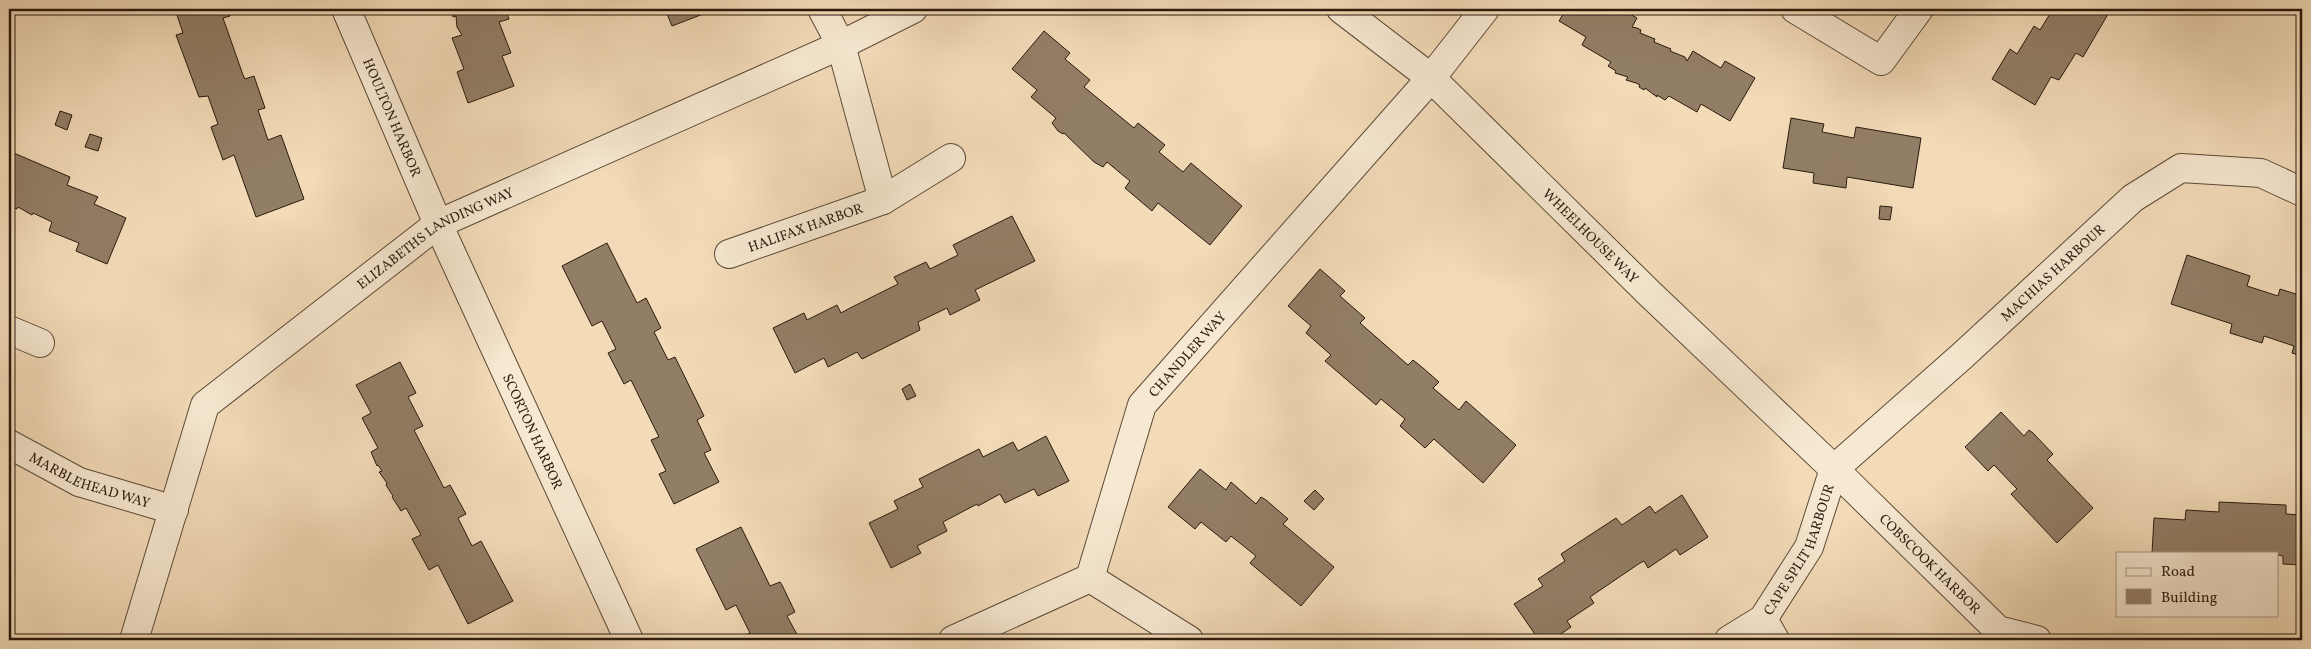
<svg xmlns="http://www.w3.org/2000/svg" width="2311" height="649" viewBox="0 0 2311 649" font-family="Vollkorn,serif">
<rect width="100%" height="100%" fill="#f3dbb8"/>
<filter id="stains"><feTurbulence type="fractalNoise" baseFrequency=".004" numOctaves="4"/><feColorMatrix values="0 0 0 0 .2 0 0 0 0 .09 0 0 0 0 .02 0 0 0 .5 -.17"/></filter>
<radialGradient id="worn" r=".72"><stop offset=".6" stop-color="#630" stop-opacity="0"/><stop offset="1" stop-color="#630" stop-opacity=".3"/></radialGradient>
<path fill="#927e66" stroke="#281a0d" d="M175 9H227L230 16 223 18 243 75 245 79 254 76 265 108 258 110 268 140 281 135 304 199 256 217 234 155 223 160 211 127 218 124 208 96 199 97 176 35 183 33Z
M453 9H505L509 19 499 22 511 53 502 56 514 86 468 103 457 72 464 69 452 38 462 35 457 27 456 16 453 17 451 10Z
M665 9H716L672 26Z
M1566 9H1621L1637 18 1632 27 1637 28 1641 30 1640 33 1655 39 1654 42 1671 49 1670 51 1685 57 1687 61 1693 51 1721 68 1725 61 1755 78 1730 121 1701 104 1697 112 1669 96 1665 100 1657 95V97L1645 88 1644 90 1639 87 1640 85 1636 83 1626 80 1628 77 1615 73 1616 71 1608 66 1611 62 1582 45 1586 37 1559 21Z
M2053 9H2111L2083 57 2076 53 2059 80 2051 77 2035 105 1992 79 2010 49 2017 54 2034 26 2040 30Z
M1044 31 1070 53 1065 59 1090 80 1084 87 1134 128 1138 123 1165 145 1159 152 1183 172 1191 163 1242 206 1210 245 1158 203 1152 211 1125 188 1130 181 1107 162 1103 167 1094 162 1064 133 1063 134 1058 131 1052 123 1056 118 1031 97 1037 90 1012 69Z
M60 111 72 115 67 130 55 125Z
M1791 118 1824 124 1822 132 1854 138 1856 127 1921 138 1913 188 1847 177 1846 188 1813 183 1814 173 1783 168Z
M90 134 102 138 98 151 85 147Z
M9 151 70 177 67 185 98 197 94 204 126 218 107 264 76 251 79 243 49 231 52 222 33 213 32 215 18 207 17 209 11 207 9 204Z
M1880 206 1892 207 1890 220 1879 219Z
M1012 216 1035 261 975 290 980 300 950 315 947 308 918 322 920 330 862 359 857 352 828 367 824 358 795 373 773 328 804 313 807 320 837 305 841 313 850 308 898 284 894 277 926 262 930 269 958 255 953 245Z
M607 243 637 303 646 298 661 328 654 332 668 360 675 357 704 416 697 420 711 450 704 453 719 482 674 504 659 474 666 471 651 440 659 437 631 380 624 384 608 353 616 349 602 321 592 326 562 266Z
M2187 255 2250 276 2247 286 2278 296 2280 289 2302 296V359L2301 356 2292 353 2294 346 2264 336 2262 343 2230 333 2232 324 2171 304Z
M1320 269 1345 291 1340 296 1365 318 1360 323 1408 365 1413 360 1423 368 1439 382 1433 388 1459 410 1466 401 1516 445 1483 483 1434 439 1425 448 1400 426 1405 419 1381 399 1376 405 1325 361 1331 355 1306 333 1311 326 1288 306Z
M400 362 416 393 408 397 423 426 414 430 444 488 450 485 466 514 458 518 472 546 481 541 513 601 468 624 438 565 429 570 412 539 421 535 406 508 401 511 392 497 393 496 386 485 387 483 379 472 382 471 378 465 377 466 371 452 378 448 362 418 371 413 356 385Z
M910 384 916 396 907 400 902 389Z
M2001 412 2024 436 2029 430 2033 433 2053 454 2047 460 2093 508 2057 543 2011 494 2017 489 1994 465 1988 471 1965 447Z
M1046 436 1069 481 1038 496 1034 489 1005 503 1000 494 978 506 977 504 943 522 947 531 917 546 921 553 891 568 869 523 898 509 894 501 923 487 919 479 979 449 983 457 1013 442 1018 451Z
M1200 469 1226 490 1231 482 1256 504 1261 497 1266 500 1288 519 1283 524 1334 567 1301 606 1250 563 1256 556 1231 536 1226 542 1201 522 1195 529 1168 507Z
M1315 490 1324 499 1314 510 1304 501Z
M1682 495 1708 537 1680 555 1676 549 1648 568 1644 561 1640 563 1590 597 1594 603 1567 621 1571 627 1552 640H1539L1514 604 1543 586 1538 579 1565 561 1561 554 1616 518 1622 525 1650 506 1655 513Z
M2219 502 2286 505V514L2302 515V565L2283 564V556L2277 555V553H2152L2154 518 2185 520 2186 510 2219 512Z
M741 527 770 586 780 582 782 585 795 612 787 616 800 640H745L743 636 750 633 736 605 726 610 696 549Z"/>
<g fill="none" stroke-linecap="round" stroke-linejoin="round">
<g stroke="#5b4a38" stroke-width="30">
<g id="minor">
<path id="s1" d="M346 9 438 224 629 640"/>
<path d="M822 9 841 45 883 200"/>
<path id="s2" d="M1341 9 1431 78 1649 293 1834 469 1998 630 2037 640"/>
<path d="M1795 9 1881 61 1919 9"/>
<path id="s3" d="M729 254 883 200 951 158"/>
<path d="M9 330 40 343"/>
<path id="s4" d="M9 444 79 482 174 510"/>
<path id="s5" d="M1834 469 1962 356 2133 198 2181 168 2261 173 2302 192"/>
<path d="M1090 578 1189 640"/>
<path d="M1763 619 1775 640"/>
<path id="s6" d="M134 640 205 405 438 224 841 45 913 9"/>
<path id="s7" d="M953 640 1090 578 1142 405 1431 78 1485 9"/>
<path id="s8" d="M1729 640 1763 619 1809 547 1834 469"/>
</g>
</g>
<use href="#minor" stroke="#f7e8d1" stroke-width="28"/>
</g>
<g text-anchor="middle" stroke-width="4" stroke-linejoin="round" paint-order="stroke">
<g font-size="14" fill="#281a0d" stroke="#f7e8d1">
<text dy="5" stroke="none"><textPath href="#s1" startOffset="118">HOULTON HARBOR</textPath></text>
<text dy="5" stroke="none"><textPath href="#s3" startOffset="81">HALIFAX HARBOR</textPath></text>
<text dy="5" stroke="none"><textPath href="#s2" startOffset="338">WHEELHOUSE WAY</textPath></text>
<text dy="5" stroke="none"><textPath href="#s6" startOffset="531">ELIZABETHS LANDING WAY</textPath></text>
<text dy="5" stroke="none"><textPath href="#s5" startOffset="294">MACHIAS HARBOUR</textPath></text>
<text dy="5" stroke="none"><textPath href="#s7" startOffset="399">CHANDLER WAY</textPath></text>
<text dy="5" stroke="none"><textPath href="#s1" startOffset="462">SCORTON HARBOR</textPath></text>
<text dy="5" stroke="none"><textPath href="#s4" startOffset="89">MARBLEHEAD WAY</textPath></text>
<text dy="5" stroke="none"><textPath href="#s8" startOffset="119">CAPE SPLIT HARBOUR</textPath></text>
<text dy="5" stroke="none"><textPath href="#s2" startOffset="810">COBSCOOK HARBOR</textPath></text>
</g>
</g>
<rect width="2311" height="649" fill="none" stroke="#f3dbb8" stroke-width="30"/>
<rect x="10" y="10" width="2291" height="629" fill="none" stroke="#281a0d" stroke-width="2.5"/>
<rect x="15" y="15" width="2281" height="619" fill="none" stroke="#281a0d"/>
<rect x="2116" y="552" width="162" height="65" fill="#f7e8d1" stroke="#a49683"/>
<rect x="2126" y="568" width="25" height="8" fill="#f7e8d1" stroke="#a49683"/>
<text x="2161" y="576" font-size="15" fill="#281a0d">Road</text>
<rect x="2126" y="589" width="25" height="15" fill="#927e66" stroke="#a49683"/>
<text x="2161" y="602" font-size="15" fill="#281a0d">Building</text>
<rect width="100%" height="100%" filter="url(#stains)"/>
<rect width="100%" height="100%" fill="url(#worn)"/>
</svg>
